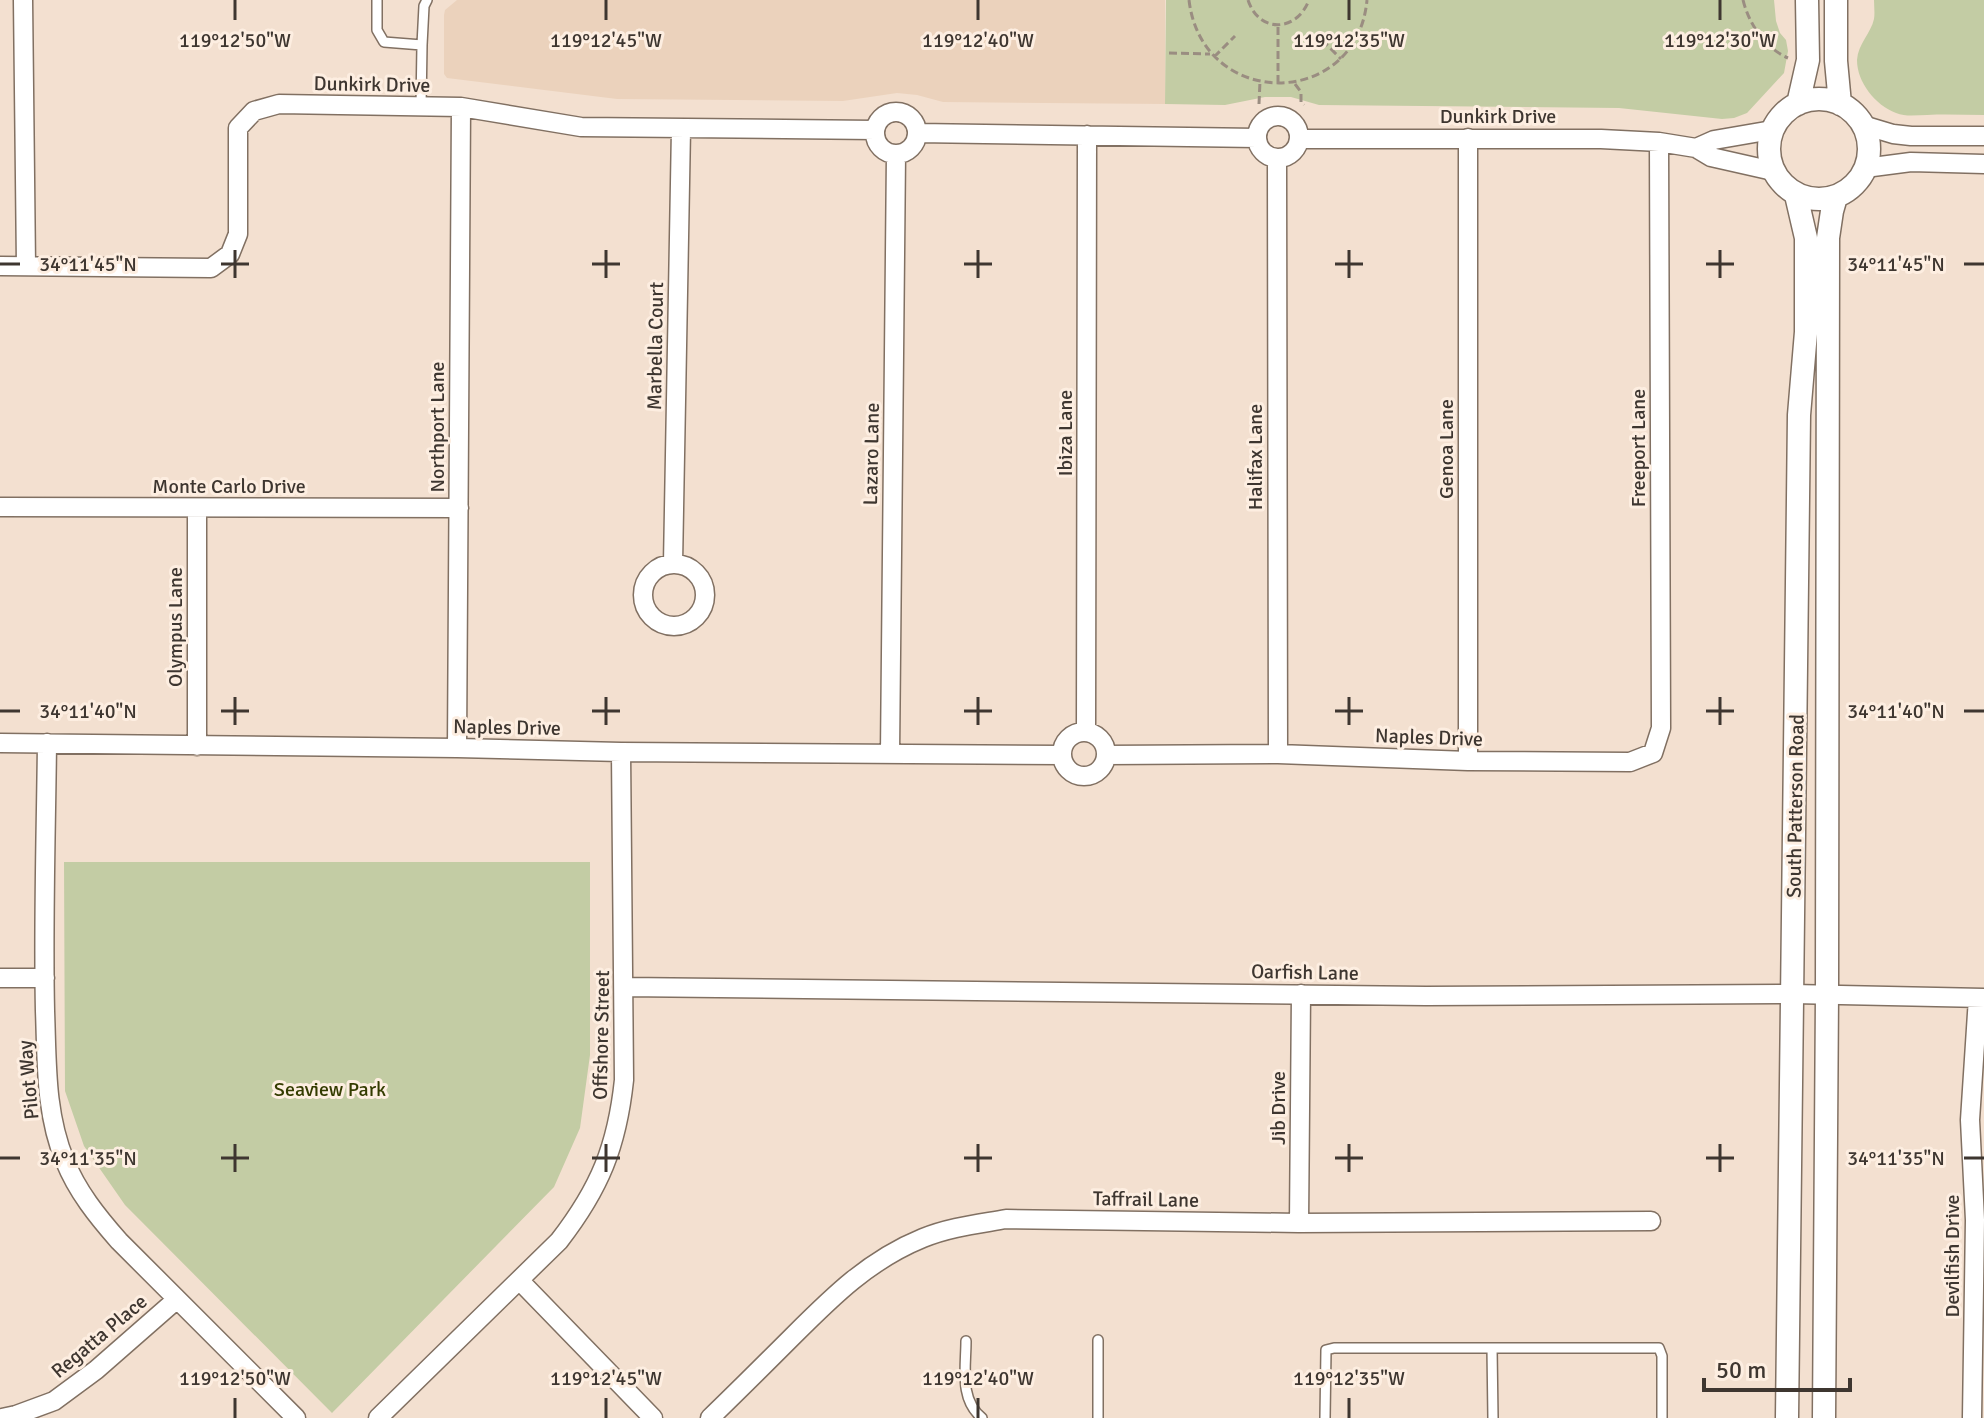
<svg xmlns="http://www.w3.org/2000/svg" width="1984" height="1418" viewBox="0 0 1984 1418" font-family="Signika,sans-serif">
<rect width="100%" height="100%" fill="#f3e0d0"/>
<path fill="#ebd2bc" d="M457 0H1165V104L943 102 917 95 897 93 843 101 617 99 447 78 444 74V15L445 10Z"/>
<path fill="#c3cca4" d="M1166 0H1774L1776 21 1780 33 1786 40 1788 51 1784 73 1747 113 1734 118 1722 119 1619 108 1319 105 1291 97H1265L1225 105 1165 104Z
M1874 0H1984V115C1965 115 1946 114 1927 115 1917 115 1906 117 1896 113 1875 105 1857 82 1857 60 1858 44 1871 33 1874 19 1875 13 1874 6 1874 0Z
M64 862H590V1055L580 1128 554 1187 332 1413 125 1205 84 1146 65 1091Z"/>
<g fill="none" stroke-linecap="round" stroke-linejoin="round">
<g stroke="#817062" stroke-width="12">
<path id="service" d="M377 0V30L384 42 422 45 424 6 427 0
M421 106 422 45
M1098 1340V1418
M966 1341C966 1368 959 1399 982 1418
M1492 1348 1493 1418
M1325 1418 1326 1350 1334 1348H1659L1662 1356V1418"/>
</g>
<g stroke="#817062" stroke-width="21">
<path id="minor" d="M23 0 26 266
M875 133a21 21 0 1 1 42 0a21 21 0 1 1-42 0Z
M1257 137a21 21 0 1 1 42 0a21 21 0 1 1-42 0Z
M1863 125 1893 134 1911 136H1984
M918 133 1257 138
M1468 138V761
M1299 139H1601L1659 142 1696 148 1711 157 1773 171
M1696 148 1714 140 1772 130
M1277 159 1278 754
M1865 168 1911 162 1984 164
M0 266 211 268 230 254 238 234V128L254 111 279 104 461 107 581 127 875 130
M0 507 459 508
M643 595a31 31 0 1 1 62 0a31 31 0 1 1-62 0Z
M673 564 681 129
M1062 754a22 22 0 1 1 44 0a22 22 0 1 1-44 0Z
M1086 732 1087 135
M0 743 457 748 621 752 1062 755
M47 743C46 832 43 922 45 1011 47 1062 45 1113 65 1161 77 1191 97 1216 119 1241L296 1418
M197 746V508
M457 748 461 107
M890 754 896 154
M1106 755 1278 754 1468 761 1630 762 1653 753 1661 728 1659 142
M0 978H45
M625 987 1426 996 1793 994 1984 998
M1299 1223 1301 994
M520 1281 653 1418
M2 1418 16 1415 54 1401 96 1370 176 1300
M378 1418 559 1241C600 1188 617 1146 624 1080L621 752
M710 1418C738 1391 765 1364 793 1336 833 1296 869 1260 923 1238 950 1227 978 1224 1006 1219L1299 1223 1651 1221
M1972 1418 1975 1220 1970 1120 1978 998"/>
</g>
<g stroke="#817062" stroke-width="25">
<path id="tertiary" d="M1836 0V61L1840 104
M1769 149a50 50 0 1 1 100 0a50 50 0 1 1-100 0Z
M1798 104 1808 60 1807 0
M1787 1418 1799 415 1806 332V238L1796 195
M1824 1418 1827 994 1828 238 1832 211 1836 197"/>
</g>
<path stroke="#9a8d81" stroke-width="3" stroke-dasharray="8 4" stroke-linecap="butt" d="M1189 0C1202 111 1357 110 1367 0
M1248 0C1259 34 1297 32 1309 0
M1743 0C1749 24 1765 48 1788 58
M1322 40 1341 59
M1169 53 1210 54
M1214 57 1235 36
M1278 83V26
M1295 84 1301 92V102L1304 105
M1259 104 1260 81"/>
<use href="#service" stroke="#fff" stroke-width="9"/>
<use href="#minor" stroke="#fff" stroke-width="18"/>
<use href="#tertiary" stroke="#fff" stroke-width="22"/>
</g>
<path fill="none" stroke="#3e3630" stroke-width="3" d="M235 0V20M606 0V20M978 0V20M1349 0V20M1720 0V20M235 250V278M606 250V278M978 250V278M1349 250V278M1720 250V278M0 264H20M221 264H249M592 264H620M964 264H992M1335 264H1363M1706 264H1734M1964 264H1984M235 697V725M606 697V725M978 697V725M1349 697V725M1720 697V725M0 711H20M221 711H249M592 711H620M964 711H992M1335 711H1363M1706 711H1734M1964 711H1984M235 1144V1172M606 1144V1172M978 1144V1172M1349 1144V1172M1720 1144V1172M0 1158H20M221 1158H249M592 1158H620M964 1158H992M1335 1158H1363M1706 1158H1734M1964 1158H1984M235 1398V1418M606 1398V1418M978 1398V1418M1349 1398V1418"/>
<g text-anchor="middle" stroke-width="6" stroke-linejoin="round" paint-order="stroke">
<g font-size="20" fill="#3e3630" stroke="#fdeee1">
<text transform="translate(372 84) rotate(1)" y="7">Dunkirk Drive</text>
<text x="1498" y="123">Dunkirk Drive</text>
<text transform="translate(655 346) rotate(-89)" y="7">Marbella Court</text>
<text transform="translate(437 427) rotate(-90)" y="7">Northport Lane</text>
<text transform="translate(1065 433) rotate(-90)" y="7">Ibiza Lane</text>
<text transform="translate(1638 448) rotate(-90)" y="7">Freeport Lane</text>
<text transform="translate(1446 449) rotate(-90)" y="7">Genoa Lane</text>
<text transform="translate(871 454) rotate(-89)" y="7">Lazaro Lane</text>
<text transform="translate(1255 457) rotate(-90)" y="7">Halifax Lane</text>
<text x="229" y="493">Monte Carlo Drive</text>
<text transform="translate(175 627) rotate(-90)" y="7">Olympus Lane</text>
<text transform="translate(507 727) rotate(1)" y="7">Naples Drive</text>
<text transform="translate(1429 737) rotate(2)" y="7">Naples Drive</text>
<text transform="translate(1795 806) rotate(-89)" y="7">South Patterson Road</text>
<text transform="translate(1305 972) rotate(1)" y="7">Oarfish Lane</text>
<text transform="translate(601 1035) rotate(-89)" y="7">Offshore Street</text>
<text transform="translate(28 1080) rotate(-95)" y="7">Pilot Way</text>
<text transform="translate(1278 1108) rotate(-90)" y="7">Jib Drive</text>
<text transform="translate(1146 1199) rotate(1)" y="7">Taffrail Lane</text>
<text transform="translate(1952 1256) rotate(-90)" y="7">Devilfish Drive</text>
<text transform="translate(99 1336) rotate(-40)" y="7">Regatta Place</text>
</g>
<g font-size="20" fill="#343c00" stroke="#fdeee1">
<text x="330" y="1096">Seaview Park</text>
</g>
</g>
<g font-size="20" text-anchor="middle" fill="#3e3630" stroke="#fdeee1" stroke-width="6" stroke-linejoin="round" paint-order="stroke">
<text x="235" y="47">119°12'50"W</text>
<text x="606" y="47">119°12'45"W</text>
<text x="978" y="47">119°12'40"W</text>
<text x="1349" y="47">119°12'35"W</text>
<text x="1720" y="47">119°12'30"W</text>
<text x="88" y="271">34°11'45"N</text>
<text x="1896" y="271">34°11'45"N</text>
<text x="88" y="718">34°11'40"N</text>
<text x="1896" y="718">34°11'40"N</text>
<text x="88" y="1165">34°11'35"N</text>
<text x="1896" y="1165">34°11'35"N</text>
<text x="235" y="1385">119°12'50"W</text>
<text x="606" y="1385">119°12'45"W</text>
<text x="978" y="1385">119°12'40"W</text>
<text x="1349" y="1385">119°12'35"W</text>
</g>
<path d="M1704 1378v12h146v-12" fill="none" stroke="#3e3630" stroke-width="4"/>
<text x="1716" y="1378" font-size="24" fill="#3e3630" stroke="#fdeee1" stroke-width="6" paint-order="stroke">50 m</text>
</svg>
